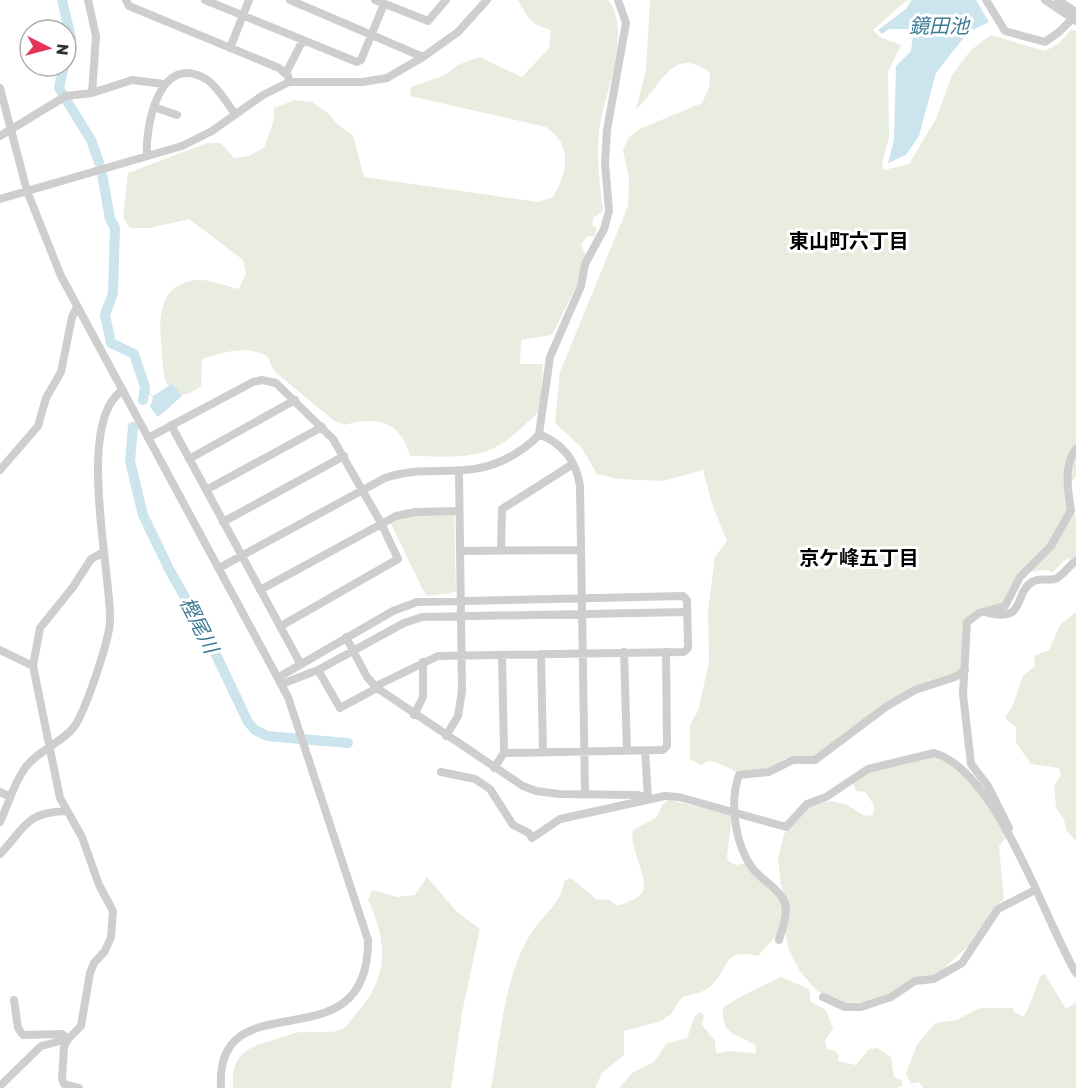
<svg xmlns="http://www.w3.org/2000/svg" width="1076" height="1088" viewBox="0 0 1076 1088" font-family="Rubik,'Noto Sans JP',sans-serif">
<rect width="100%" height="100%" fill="#fff"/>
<path fill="#e8eddf" d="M518 0H608C633 30 603 97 599 132 597 158 599 185 603 211L593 218 592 225 597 228 594 237 588 236 581 244 585 254 577 285 552 335 521 340 520 364H543L540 411C527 422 515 436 501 444 475 461 439 456 410 456 400 420 377 416 344 425L333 420 274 371 267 356C245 345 225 352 202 359L201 386C193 392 181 400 172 391 162 382 163 364 162 351 158 320 158 282 198 280 210 279 226 286 239 289L246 273 243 260 189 219 150 228H130L123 218 128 173 207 143H221L234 158 248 156 264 148 274 120V108L295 100 312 102 329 114 338 125 353 135 364 177 538 202 553 197C568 171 573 145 546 127L410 96 411 87 445 75 458 65 479 57 522 77 549 48 551 30C529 23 529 20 518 0Z
M650 0H907L873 30 880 37 901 45 888 72 889 137 882 163 884 170 909 164 936 119 952 75 971 50 991 35 1045 51 1058 44 1072 29 1076 31V477L1070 484 1076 518V557L1065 560 1053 572 1044 570 1022 573 1005 605 973 614 963 667 955 676 922 685 816 758H793L784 759 773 768 737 772 715 762 708 761 701 765 690 759V724L698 711 709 662 708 610 715 557 727 541 712 504 703 470 663 481 618 479 597 474 581 447 555 423 560 372 628 206 629 179 623 150 629 137 642 128 702 103 709 88 710 73C671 43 661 89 636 109L646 70Z
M454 513 456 592 426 596 390 522 404 516Z
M1076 612V841L1066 830 1064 819 1056 808 1054 786 1061 775 1059 768 1031 764 1016 743V727L1005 718 1013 705 1023 676 1035 666 1034 656 1049 650 1060 625Z
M931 757C964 758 986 804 1003 828L1006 838 999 846 1004 899 994 908 971 947H967L942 970 931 977 866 1002 845 1003 817 991 800 971 789 950 784 927 787 904 781 885 778 858 784 834 808 806 832 801 847 805 865 816 873 815 874 805 865 792 856 791 853 782 869 771Z
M669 800 732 815 727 857 729 862 736 865 747 863 785 907 777 935 758 956C722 948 731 966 712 985 704 993 693 994 682 997L671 1014 661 1021 624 1031V1055L602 1073 595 1088H491C501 1037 503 980 530 935 540 918 563 902 564 881L571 878 596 899 610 900 615 905C623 906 626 902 632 900 661 891 627 852 633 830L657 817 663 804Z
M427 877 457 912 480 929 462 1013 451 1088H233C231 1053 247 1048 276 1039 284 1037 294 1032 303 1032 315 1031 332 1035 344 1028 348 1026 352 1018 356 1014 389 977 388 943 368 900L372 890 397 897 415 895Z
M1045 974 1066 1009 1076 1002V1088H923L919 1082 911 1084 906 1073 917 1045 935 1023 956 1020 980 1008H1013L1014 1012 1023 1017 1027 1011 1041 975Z
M781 977 809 989 811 1002 826 1010 833 1028 825 1041 827 1049 834 1050 839 1055 838 1061 856 1065 869 1049 877 1048 891 1057 894 1077 902 1081V1086L896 1088H619L632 1073 654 1062 666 1044 687 1038 694 1018 699 1012 704 1014 702 1025 715 1041 716 1053 730 1051 756 1053V1046C739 1033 721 1038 723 1008L740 997Z"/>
<path fill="#cce4ed" d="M912 0H976L989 22 968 32 936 73 919 136 906 155 888 163 894 140 896 66 911 51 914 29H889L882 34 878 30 906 9Z
M172 384 182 396 158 417 150 407 153 398 146 389 153 396Z"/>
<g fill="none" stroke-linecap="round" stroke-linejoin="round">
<path stroke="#cce4ed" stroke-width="10" d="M62 0 71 38 66 59
M64 66 59 88 91 140 99 162
M102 174 110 219 115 228 113 293 105 315 111 343 134 354 145 387 143 400
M133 427 130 461 143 515 169 569 209 640 248 722 255 730 267 736 348 743"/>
<path stroke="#cecece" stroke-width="8" d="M88 0 96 36 92 93
M126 0 129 6 279 68 288 76 289 82
M205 0 357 62 361 60 384 4
M290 0 423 57
M375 0 428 21 446 0
M986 0 1005 31 1045 42 1059 32
M1045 0 1076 21
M1058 0 1076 12
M230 48 249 0
M286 73 303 40
M0 88 27 191 61 276 288 697 368 940C369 1070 214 975 221 1088
M154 107 177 115
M0 136 66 96 92 93 132 80 164 84
M147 156C145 127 159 51 206 79 217 86 227 103 235 114
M0 199 182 146 212 131 263 95 289 82H363L387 78 423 57 458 32 487 0
M171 425 300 663
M539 434C563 444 576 460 580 486L585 794
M148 438 253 382 262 380 276 383 333 439 381 523 398 559 281 626
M189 459 295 400
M0 470 38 426 46 398 61 372 72 317 77 307
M206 490 322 427
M223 522 344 456
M460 551 581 550
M501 551 502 509 573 464
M219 568 385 478C431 462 467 483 515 454 524 448 533 443 539 434L550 357 581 286 585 264 604 229 609 211 605 163 607 130 626 23 618 0
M260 590 396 516 415 512 459 511
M988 613C1027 622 1013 594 1032 582 1040 577 1047 581 1055 579 1062 577 1069 565 1076 561
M346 637 367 677 377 688 523 786 536 791 559 794 637 795 647 797
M0 650 33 666
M624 652 627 751
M541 654 543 753
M279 677 393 611 417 602 683 596 687 600 688 648 684 652 438 656 378 685 377 688 340 708 318 670
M282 684 318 670 404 623 422 617 687 612
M414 715 423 697V662
M446 736 458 716 462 691 459 472
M645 751 648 798
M504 753 663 750 667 746 666 652
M494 768 504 753 502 655
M441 772 475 779 490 789 513 825 529 833 532 838 560 819 665 796 679 797 786 827 807 804 826 797 868 769 934 753C997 770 1044 919 1076 973
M0 792 9 796
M0 822C9 803 13 785 25 768 38 750 62 743 74 727 85 712 110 639 110 620 111 570 75 420 123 390
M1009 828 988 786 971 764 963 694 967 622 979 613 1005 606 1020 577 1051 546 1071 510C1068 491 1063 466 1076 449
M0 854C25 828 25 812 67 811
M779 940C782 929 790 910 783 899 776 887 762 880 753 869 735 845 729 803 739 775L769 772 793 760H815L887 706 915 690 955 677 965 670
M823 997 845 1007H861L891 997 915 981 934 979 962 963 998 909 1035 890
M14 1000 18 1028 23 1035 62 1034 68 1039
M68 1039 64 1047 62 1079 64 1084 79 1088
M0 1086 41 1046 68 1039 81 1026 90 973 94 963 105 951 111 937 113 911 99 885 82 837 60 798 33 666 40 628 73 587 91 559 104 552"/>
<path stroke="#cecece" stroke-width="8" d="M1059 32 1076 15"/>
</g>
<g text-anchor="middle" stroke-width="6" stroke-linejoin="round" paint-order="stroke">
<g font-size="20" font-style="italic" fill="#3e7c94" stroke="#fff">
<text x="939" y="33">鏡田池</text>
<text transform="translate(199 625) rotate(63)" y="7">樫尾川</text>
</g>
<g font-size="20" font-weight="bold" fill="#000" stroke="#fff">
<text x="849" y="248">東山町六丁目</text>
<text x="859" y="565">京ケ峰五丁目</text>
</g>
</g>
<g transform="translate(48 48) rotate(96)"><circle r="28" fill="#ffffff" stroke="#adadad" stroke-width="1.5"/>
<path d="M0-4.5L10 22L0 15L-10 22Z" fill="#e53556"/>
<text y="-9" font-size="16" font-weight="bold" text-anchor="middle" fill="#313131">N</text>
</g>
</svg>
